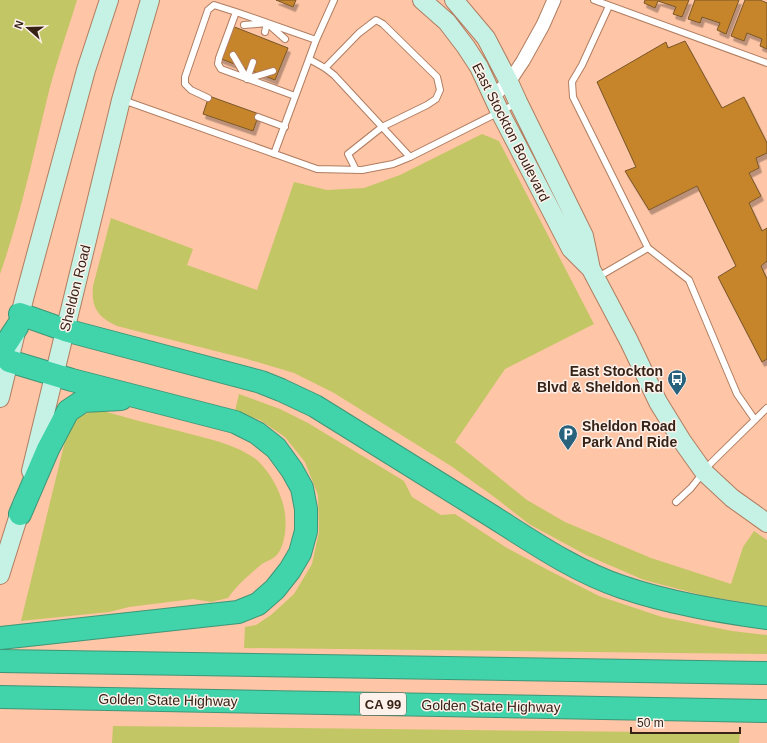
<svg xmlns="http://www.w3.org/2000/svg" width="767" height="743" viewBox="0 0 767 743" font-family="Arial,sans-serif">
<defs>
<filter id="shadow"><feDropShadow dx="2.5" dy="4.5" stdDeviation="0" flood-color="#0004"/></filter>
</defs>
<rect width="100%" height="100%" fill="#fec5a6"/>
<path fill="#c3c664" d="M0 0H77C68 30 57 60 49 91 34 152 21 214 0 274Z
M482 134 499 141 594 324 505 369 455 442 527 500 565 522 651 558 731 584 743 547 754 531 767 540V606L705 596 644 580 586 555 529 524 493 496 451 466 334 393 294 373 247 359 117 326C98 317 91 308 93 286L111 218 193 249 187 265 257 290 294 182 327 190 364 188 400 175Z
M239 394 280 409 308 423 404 481 412 497 441 515 455 514 507 548 548 570 599 596 662 617 732 631 767 635V654L244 648 245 627 256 625 271 615 294 594 312 564 319 532 318 495 305 462 285 437 260 420 235 411Z
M103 411C128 418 154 425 179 431 204 438 238 444 258 461 271 474 280 490 284 508 287 522 286 540 279 552 275 559 268 560 262 564 250 574 237 585 228 598L211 602 193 599 129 607 109 612 21 621 67 433C76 415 84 412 103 411Z
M113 726 740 733 739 743H112Z"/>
<path fill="#c6852c" stroke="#795528" filter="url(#shadow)" d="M276 0H296L293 7Z
M645 0H689L682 17 673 14 676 7 658 1 655 8 644 3Z
M695 0H739L726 34 717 30 720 23 702 17 700 23 688 19Z
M745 0H760L767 3V49L760 46 762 39 747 33 744 41 731 36Z
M232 26 288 48 275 80 219 58Z
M685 41 722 108 744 97 767 143V153L756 158 759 168 749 173 761 196 749 203 762 231 767 228V261L761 266 767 279V359L762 362 718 277 736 266 697 186 649 210 625 171 636 167 597 82 666 42 668 48Z
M209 96 259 114 253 131 203 114Z"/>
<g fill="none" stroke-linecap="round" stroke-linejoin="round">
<g stroke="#b17d60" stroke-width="8">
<path id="lane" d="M594 0 767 63
M609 6 582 65 572 82 573 97 648 248
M244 25 267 23 285 39
M265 32 267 23
M233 55 247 79
M309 59 325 68 334 75 410 157
M325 68 359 33 376 20 383 24 437 77 440 90 436 99 427 105 382 127 348 154 356 170
M247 79 273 71
M247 79 253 62
M295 96 221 69 218 64 219 58 236 12 316 40
M208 98 191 90 185 84V77L208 10 214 5 236 12
M123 100 317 169 362 170 393 164 410 157 517 103
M258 117 285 127
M274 154 316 40 334 0
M598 277 648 248 689 280 737 394 755 420
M676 502 691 488 711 463 767 408"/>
</g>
<g stroke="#b17d60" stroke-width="15">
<path id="street" d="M493 96 509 82 523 61 543 25 554 0"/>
</g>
<g stroke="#b17d60" stroke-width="20">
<path id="secondary" d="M422 0 447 22 466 47 479 67 500 112 571 249 591 269
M454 0 486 38 509 82 518 102 584 236 591 269 629 341 658 402 682 441 704 472 732 498 767 523
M0 398 24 299 86 70 109 0
M31 471 121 100 150 0
M0 575 23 502"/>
</g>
<g stroke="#3e9677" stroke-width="24">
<path id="highway" d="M20 314 65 330 261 382 281 390 315 406C372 441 429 477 487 513 530 540 574 571 622 587 669 603 718 611 767 618
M0 353 17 327
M20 514 48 449 68 411 83 401 121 399
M0 638 238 612 258 604 275 589 290 570 300 553 306 531V509L302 488 292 470 276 448 257 433 235 422 72 380 9 361
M0 661 767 673
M0 697 767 711"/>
</g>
<use href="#lane" stroke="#fff" stroke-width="6"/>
<use href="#street" stroke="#fff" stroke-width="13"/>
<use href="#secondary" stroke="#c6f2e6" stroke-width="18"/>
<use href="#highway" stroke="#41d4ab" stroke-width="22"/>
</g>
<defs>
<g id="bus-pin" transform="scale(1)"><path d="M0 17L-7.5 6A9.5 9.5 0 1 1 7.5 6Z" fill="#29627c" stroke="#fdf1eb"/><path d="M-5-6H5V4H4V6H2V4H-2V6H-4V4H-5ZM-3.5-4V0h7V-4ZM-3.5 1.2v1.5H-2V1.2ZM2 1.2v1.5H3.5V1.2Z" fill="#fff"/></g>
<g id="parking-pin" transform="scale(1)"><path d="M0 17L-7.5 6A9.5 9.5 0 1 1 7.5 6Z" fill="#29627c" stroke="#fdf1eb"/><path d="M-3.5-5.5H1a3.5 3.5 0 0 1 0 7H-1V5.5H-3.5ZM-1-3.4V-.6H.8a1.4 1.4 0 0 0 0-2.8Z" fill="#fff"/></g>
</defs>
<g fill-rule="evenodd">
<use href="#bus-pin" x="677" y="379"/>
<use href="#parking-pin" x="568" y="434"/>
</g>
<g text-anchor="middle" stroke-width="3" stroke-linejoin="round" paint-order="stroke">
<rect fill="#fdf1eb" stroke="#726056" stroke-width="1" x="360" y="693" width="46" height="22" rx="3"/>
<g font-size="13" font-weight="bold" fill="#372216">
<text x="383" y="709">CA 99</text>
</g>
<g font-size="14" fill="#372216" stroke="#fdf1eb">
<text transform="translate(511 132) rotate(63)" y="5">East Stockton Boulevard</text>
<text transform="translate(75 288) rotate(-76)" y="5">Sheldon Road</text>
<text transform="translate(168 700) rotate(1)" y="5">Golden State Highway</text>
<text transform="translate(491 706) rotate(1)" y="5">Golden State Highway</text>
</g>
<g font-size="14" font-weight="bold" fill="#372216" stroke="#fdf1eb" text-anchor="end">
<text x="663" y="376">East Stockton<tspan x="663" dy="16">Blvd &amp; Sheldon Rd</tspan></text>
<text x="582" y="431" text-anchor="start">Sheldon Road<tspan x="582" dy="16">Park And Ride</tspan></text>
</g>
</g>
<g transform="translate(28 28) rotate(290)" stroke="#fdf1eb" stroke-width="3" paint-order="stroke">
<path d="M0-3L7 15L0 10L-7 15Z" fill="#372216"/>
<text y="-6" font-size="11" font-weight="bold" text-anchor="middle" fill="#372216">N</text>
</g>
<path d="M631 727v6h109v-6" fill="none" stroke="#372216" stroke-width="2"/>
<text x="637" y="727" font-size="12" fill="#372216" stroke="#fdf1eb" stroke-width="3" paint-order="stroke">50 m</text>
</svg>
